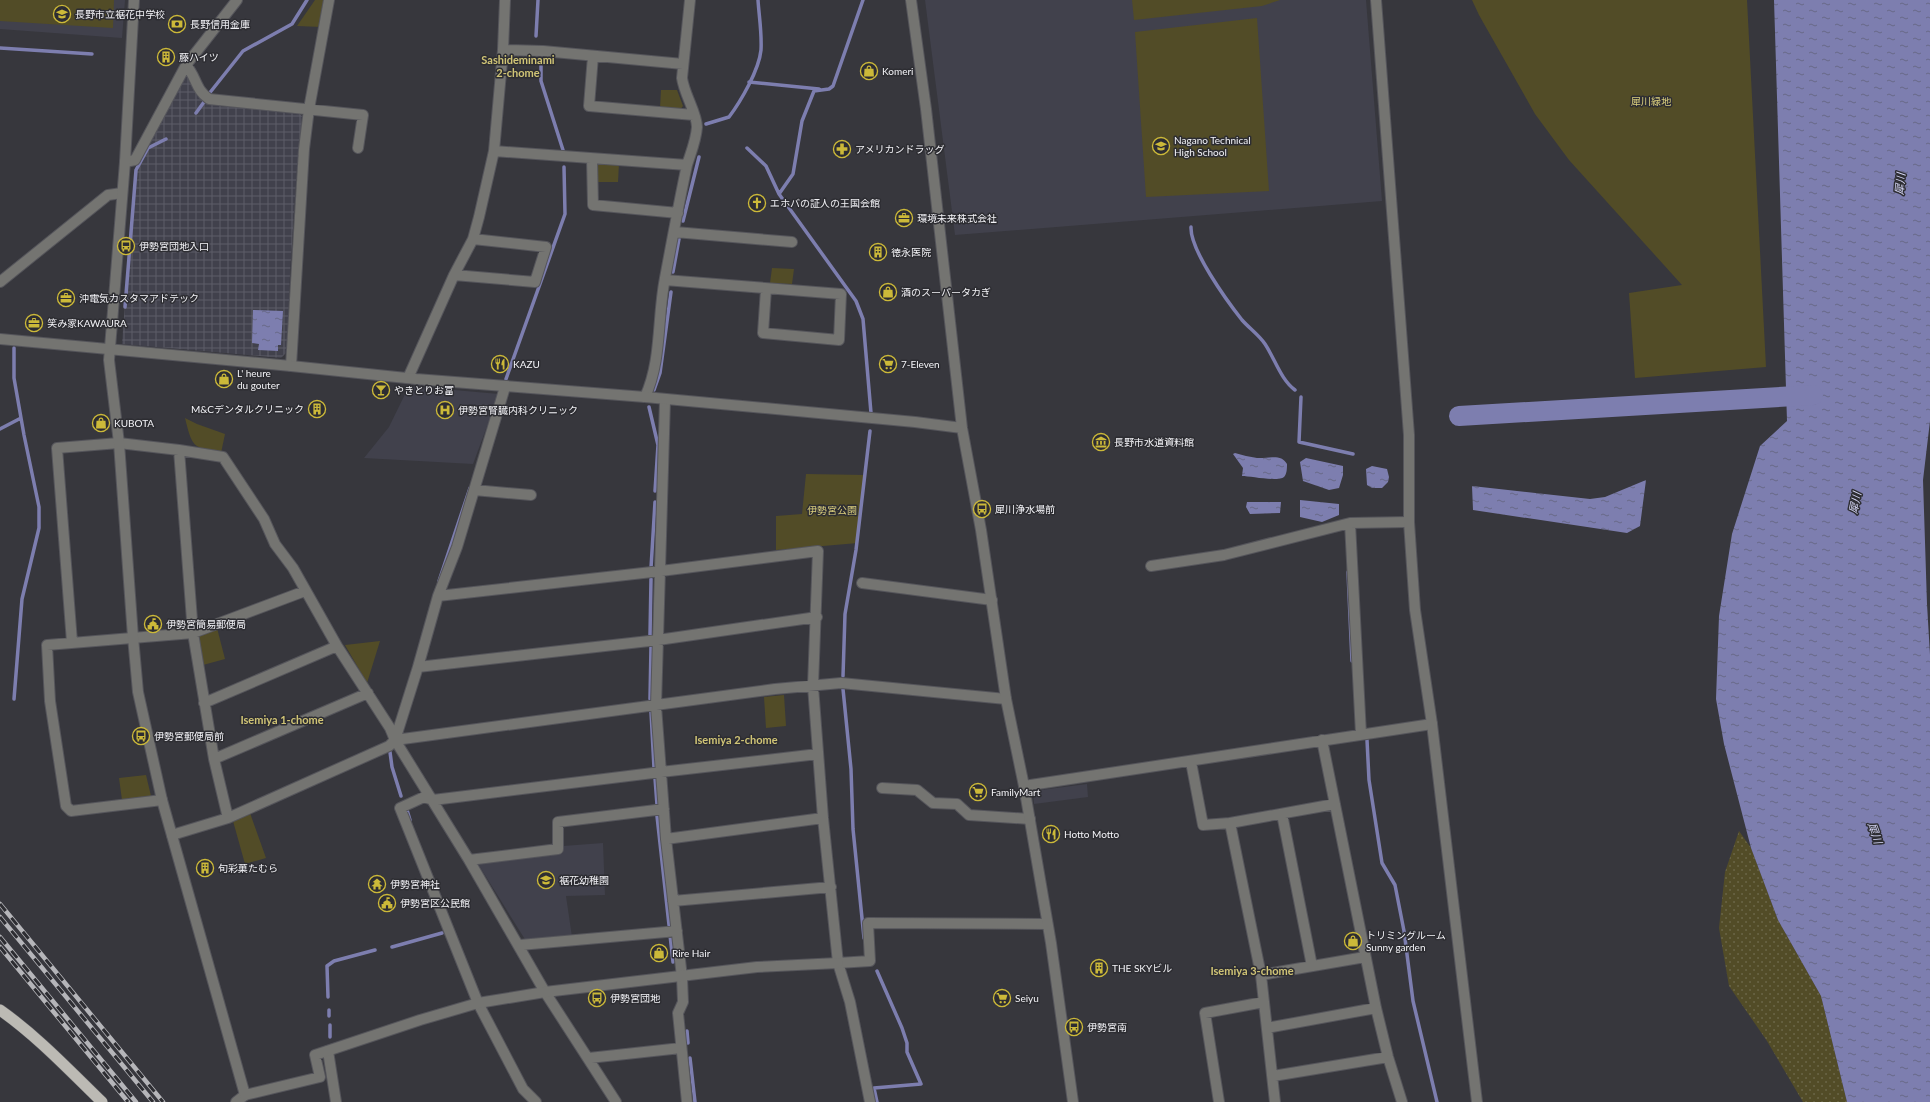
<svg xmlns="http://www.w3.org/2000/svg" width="1930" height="1102" viewBox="0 0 1930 1102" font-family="Lato,'Noto Sans JP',sans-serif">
<defs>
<pattern id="industrial-grid" width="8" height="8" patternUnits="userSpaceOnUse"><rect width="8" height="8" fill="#41414c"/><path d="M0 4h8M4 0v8" fill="none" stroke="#5d5d67"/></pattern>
<pattern id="grass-dots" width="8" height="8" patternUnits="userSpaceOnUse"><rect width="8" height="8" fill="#524c27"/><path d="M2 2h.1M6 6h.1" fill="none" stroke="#6b6647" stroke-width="1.8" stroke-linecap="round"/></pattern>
<pattern id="water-ripples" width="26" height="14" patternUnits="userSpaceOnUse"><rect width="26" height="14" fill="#7d7eaf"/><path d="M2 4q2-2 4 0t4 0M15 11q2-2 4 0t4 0" fill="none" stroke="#686987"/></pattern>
</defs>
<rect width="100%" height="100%" fill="#37373d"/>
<path fill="#41414c" d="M0 0H125L122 38 0 29Z
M925 0H1366L1382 201 955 235Z
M409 386 499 394 473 464 364 458 389 427Z
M1087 784 1088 797 1034 804 1033 791Z
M603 843 605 895 566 896 572 937 526 941 478 864 563 853V846Z"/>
<path fill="url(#industrial-grid)" d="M184 76H190L196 92 200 98 207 103 298 112 304 118 299 167H297L290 274 287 352 281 358 122 344 135 168Z"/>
<path fill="url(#grass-dots)" d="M1739 831 1751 848 1778 920 1821 996 1847 1102H1803L1767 1041 1729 986 1719 928 1725 872Z"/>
<path fill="#524c27" d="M0 0H114L113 28 0 21Z
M315 0H327L322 27 297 26Z
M1132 0H1280L1262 6 1134 20Z
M1472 0H1747L1766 367 1635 378 1629 293 1682 285 1569 160 1535 114 1479 15Z
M1257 18 1269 191 1146 197 1135 32Z
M661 90H677L683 106 680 110 660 108Z
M601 161 619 163 618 182H598L596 166Z
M772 268 794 269 792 284 770 283Z
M185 418 197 424 225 434 221 453C192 448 192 446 185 418Z
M806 474 865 475 858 543 776 550V516L802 514Z
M217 628 225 659 203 665 196 636Z
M380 641 367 683 345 645Z
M784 695 786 726 766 728 764 697Z
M146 775 151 796 122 800 119 778Z
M250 813 266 858 245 864 233 821Z"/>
<path fill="url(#water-ripples)" d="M1774 0H1930V421L1923 480 1927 604 1930 655V1102H1847L1821 996 1778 920 1751 848 1724 744 1716 699 1719 616 1732 534 1760 446 1787 421Z
M253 310 283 311 281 345H278V351L258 350 259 344 252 343Z
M1235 453C1242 455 1250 457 1257 458 1268 459 1281 453 1287 464 1287 468 1287 474 1284 477 1278 482 1250 476 1242 476L1243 468 1233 454Z
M1306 458 1343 466V475L1339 488 1329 490 1303 481 1300 462Z
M1372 466 1387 469 1389 477 1388 482 1382 488H1372L1367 485 1366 469Z
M1646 480 1640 526 1627 533 1473 510 1472 486 1590 499 1605 497Z
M1300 500 1339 504V515L1322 522 1300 517Z
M1247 502H1281L1280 513 1250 514 1246 507Z"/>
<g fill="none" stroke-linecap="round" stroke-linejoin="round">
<path stroke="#7d7eaf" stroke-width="3.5" d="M863 0 833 86 829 89 814 91 802 121 793 174 779 194 856 301 863 319 871 413
M536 36 538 0
M0 48 92 54
M541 58V81L563 150
M749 82 819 89
M208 95 243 51 292 24 307 0
M196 113 204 102
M706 124 729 117C741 101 759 70 761 50 762 33 759 16 758 0
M747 148 766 166 779 194
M683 221 699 157
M1191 227C1190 250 1227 301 1242 320 1249 328 1259 335 1265 344 1275 359 1281 380 1295 390
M673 272 679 239
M125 307 136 170 148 148 166 139
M506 379 565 214 564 167
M654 390 660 373 671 292
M1301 397 1299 442 1353 454
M649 407 658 445 655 491
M0 429 21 418
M651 568 655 502
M1348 572 1352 661
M439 581 470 488
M650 635 651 579
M843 676 845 614 856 550 870 431
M843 689 851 769 853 829 864 938
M14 699 22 599 39 528V507L24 435 14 378V348
M650 699 651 646
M651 712 654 768
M1367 740 1369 780 1382 863 1395 885 1404 931 1413 1001 1437 1102
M390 752 392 767 401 796
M655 778 657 805
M407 810 410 820
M657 816 669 925
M670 935 673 962
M392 947 442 933
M877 971 902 1028 907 1043V1052L921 1084 874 1088 877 1102
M328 997 327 966 334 961 375 950
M329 1010V1016
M330 1025V1037
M687 1031 688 1043
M690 1058 695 1102"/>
<path stroke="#7d7eaf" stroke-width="20" d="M1459 416 1813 395"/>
<g stroke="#55555b" stroke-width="12">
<path id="minor" d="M503 50 543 51 683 64
M593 56 589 106 694 115
M186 65C197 78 195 89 209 99L363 115 358 148
M494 151 687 165
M592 159 593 205 678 213
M125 162 135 160 186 65 237 0
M675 232 792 242
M454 275 535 282 546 247 473 239
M665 280 841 294 839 340 763 333 766 289
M0 282 108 195 122 193
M291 366 304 149 309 109 329 0
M408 378 454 275 473 239 479 217 494 151 503 50 505 0
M645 397C662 360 657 318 665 278 672 241 679 202 687 165 691 152 696 141 697 127 697 113 684 94 682 78L690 0
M665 400 656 706 666 839 682 977 683 1002 678 1013 687 1102
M179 450 193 633 214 759 228 818
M474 490 531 495
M1350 523 1361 734
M1151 566 1224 555 1350 523 1409 522
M862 583 992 600
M438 596 661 571 818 551 813 686 823 818 838 963 850 1002 870 1102
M72 642 57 448 119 443 179 450 223 457 264 519 275 544 293 568 337 646 390 728 395 740 469 860 545 992 616 1102
M418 667 658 640 817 617
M204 703 337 646
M395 740 775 689 841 683 1006 699
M1322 740 1376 1008 1388 1057 1402 1102
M214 759 368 693
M1191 762 1203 825 1230 823 1335 804
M1024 786 1432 724
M882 788 917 790 933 803 957 804 969 815 1030 819
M162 800 71 811 66 806 50 701 47 645 193 633 305 591
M1282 814 1312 966
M1230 823 1261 975 1275 1102
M172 835 228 818 389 746 395 740 418 667 438 596 457 547 505 387
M666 839 823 818
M469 860 558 849V822L664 809
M673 901 831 887
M520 945 677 931
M838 963 870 961 868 923 1047 924
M1261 975 1365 957
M1267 1028 1376 1008
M328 1051 336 1102
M589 1058 681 1048
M1273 1076 1388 1057
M236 1102 245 1095
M536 1102 523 1089 478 1003 400 808 424 797 433 800 661 772 818 754
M1219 1102 1205 1013 1264 1002"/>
</g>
<g stroke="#55555b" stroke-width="12">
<path id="tertiary" d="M134 0 125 162 109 360 119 443 133 637 138 692 162 800 245 1095 320 1077 315 1055 420 1020 478 1003 545 992 757 967 838 963
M911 0 926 109 962 428 981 530 1006 699 1024 786 1051 943 1073 1102
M1376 0 1409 435V522L1415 610 1432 724 1477 1102
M0 339 291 366 416 379 645 397 915 422 962 428"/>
</g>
<g stroke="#55555b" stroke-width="12">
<path id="trunk" d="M0 1010C37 1036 69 1070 102 1102"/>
</g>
<use href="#minor" stroke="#747471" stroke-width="10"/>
<use href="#tertiary" stroke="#747471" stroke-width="10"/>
<use href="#trunk" stroke="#bcbab4" stroke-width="11"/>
<g stroke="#b5b5b9" stroke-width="4.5">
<path id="rail" d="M0 904 163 1102
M0 917 153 1102
M0 937 136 1102
M0 947 128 1102"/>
</g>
<use href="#rail" stroke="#2d2d32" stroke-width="3" stroke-dasharray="9" stroke-linecap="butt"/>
</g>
<defs>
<g id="school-ring" transform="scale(0.9)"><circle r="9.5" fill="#2d2d32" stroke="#ccb939" stroke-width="1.5"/><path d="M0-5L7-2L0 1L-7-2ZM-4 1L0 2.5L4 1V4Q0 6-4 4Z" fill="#ccb939"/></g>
<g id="bank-ring" transform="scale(0.9)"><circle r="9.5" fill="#2d2d32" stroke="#ccb939" stroke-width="1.5"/><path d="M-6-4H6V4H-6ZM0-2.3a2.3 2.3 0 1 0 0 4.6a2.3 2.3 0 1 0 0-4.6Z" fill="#ccb939"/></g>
<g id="building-ring" transform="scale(0.9)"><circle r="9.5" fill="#2d2d32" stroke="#ccb939" stroke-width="1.5"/><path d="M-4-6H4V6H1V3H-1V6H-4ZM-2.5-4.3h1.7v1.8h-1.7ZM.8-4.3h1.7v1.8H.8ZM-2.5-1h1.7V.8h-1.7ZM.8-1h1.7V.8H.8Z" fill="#ccb939"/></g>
<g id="shop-ring" transform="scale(0.9)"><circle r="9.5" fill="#2d2d32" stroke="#ccb939" stroke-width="1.5"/><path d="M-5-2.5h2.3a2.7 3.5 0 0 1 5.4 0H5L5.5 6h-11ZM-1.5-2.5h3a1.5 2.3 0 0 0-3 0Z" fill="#ccb939"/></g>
<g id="pharmacy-ring" transform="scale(0.9)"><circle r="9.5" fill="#2d2d32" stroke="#ccb939" stroke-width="1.5"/><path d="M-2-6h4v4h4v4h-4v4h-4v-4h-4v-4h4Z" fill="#ccb939"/></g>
<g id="church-ring" transform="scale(0.9)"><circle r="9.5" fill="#2d2d32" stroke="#ccb939" stroke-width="1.5"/><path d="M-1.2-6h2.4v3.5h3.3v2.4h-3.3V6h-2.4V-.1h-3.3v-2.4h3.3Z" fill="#ccb939"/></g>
<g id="office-ring" transform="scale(0.9)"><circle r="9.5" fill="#2d2d32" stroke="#ccb939" stroke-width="1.5"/><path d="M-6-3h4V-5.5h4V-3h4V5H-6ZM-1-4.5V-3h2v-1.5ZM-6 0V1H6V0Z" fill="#ccb939"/></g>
<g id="bus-ring" transform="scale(0.9)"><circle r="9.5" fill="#2d2d32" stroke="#ccb939" stroke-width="1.5"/><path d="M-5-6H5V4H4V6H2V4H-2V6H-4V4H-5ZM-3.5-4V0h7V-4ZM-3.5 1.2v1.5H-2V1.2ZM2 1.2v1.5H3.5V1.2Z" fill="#ccb939"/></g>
<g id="restaurant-ring" transform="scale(0.9)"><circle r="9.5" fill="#2d2d32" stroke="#ccb939" stroke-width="1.5"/><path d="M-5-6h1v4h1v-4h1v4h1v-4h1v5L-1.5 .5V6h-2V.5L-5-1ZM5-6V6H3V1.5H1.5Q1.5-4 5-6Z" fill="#ccb939"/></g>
<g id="supermarket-ring" transform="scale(0.9)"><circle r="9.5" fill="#2d2d32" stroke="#ccb939" stroke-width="1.5"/><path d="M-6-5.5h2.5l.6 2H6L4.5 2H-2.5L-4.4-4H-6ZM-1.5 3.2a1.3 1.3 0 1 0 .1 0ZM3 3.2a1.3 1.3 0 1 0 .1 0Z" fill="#ccb939"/></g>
<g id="bar-ring" transform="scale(0.9)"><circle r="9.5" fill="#2d2d32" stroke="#ccb939" stroke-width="1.5"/><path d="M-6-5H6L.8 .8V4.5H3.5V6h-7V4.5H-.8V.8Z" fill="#ccb939"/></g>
<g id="hospital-ring" transform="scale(0.9)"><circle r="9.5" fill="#2d2d32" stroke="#ccb939" stroke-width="1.5"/><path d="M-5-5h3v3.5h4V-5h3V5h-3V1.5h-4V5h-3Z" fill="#ccb939"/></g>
<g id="museum-ring" transform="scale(0.9)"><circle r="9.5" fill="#2d2d32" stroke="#ccb939" stroke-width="1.5"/><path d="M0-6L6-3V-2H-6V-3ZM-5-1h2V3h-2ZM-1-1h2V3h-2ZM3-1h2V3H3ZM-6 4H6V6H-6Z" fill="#ccb939"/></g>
<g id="civic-ring" transform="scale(0.9)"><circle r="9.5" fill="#2d2d32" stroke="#ccb939" stroke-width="1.5"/><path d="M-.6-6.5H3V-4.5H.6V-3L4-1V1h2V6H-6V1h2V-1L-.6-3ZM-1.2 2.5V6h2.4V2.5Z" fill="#ccb939"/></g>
<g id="temple-ring" transform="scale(0.9)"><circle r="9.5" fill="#2d2d32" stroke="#ccb939" stroke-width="1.5"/><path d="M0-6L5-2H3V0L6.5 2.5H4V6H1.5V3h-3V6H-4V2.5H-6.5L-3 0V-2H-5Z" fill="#ccb939"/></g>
</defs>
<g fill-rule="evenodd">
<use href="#school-ring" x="62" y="14"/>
<use href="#bank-ring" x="177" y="24"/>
<use href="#building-ring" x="166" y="57"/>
<use href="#shop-ring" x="869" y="71"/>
<use href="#school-ring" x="1161" y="146"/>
<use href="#pharmacy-ring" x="842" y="149"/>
<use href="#church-ring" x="757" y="203"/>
<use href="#office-ring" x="904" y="218"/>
<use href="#bus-ring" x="126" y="246"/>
<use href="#building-ring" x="878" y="252"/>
<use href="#shop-ring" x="888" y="292"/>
<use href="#office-ring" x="66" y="298"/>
<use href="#office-ring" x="34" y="323"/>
<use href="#restaurant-ring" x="500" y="364"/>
<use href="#supermarket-ring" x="888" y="364"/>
<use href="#shop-ring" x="224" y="379"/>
<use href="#bar-ring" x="381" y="390"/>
<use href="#building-ring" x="317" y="409"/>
<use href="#hospital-ring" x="445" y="410"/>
<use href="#shop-ring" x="101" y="423"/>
<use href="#museum-ring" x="1101" y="442"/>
<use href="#bus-ring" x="982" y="509"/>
<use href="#civic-ring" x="153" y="624"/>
<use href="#bus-ring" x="141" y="736"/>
<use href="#supermarket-ring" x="978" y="792"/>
<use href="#restaurant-ring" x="1051" y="834"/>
<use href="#building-ring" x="205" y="868"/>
<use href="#school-ring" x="546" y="880"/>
<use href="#temple-ring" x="377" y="884"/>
<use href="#civic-ring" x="387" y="903"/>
<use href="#shop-ring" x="1353" y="941"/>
<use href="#shop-ring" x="659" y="953"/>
<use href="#building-ring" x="1099" y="968"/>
<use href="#bus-ring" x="597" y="998"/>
<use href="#supermarket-ring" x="1002" y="998"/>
<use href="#bus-ring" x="1074" y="1027"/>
</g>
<g text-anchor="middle" stroke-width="3" stroke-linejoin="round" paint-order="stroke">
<g font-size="10" fill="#f3f3f7" stroke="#2d2d32" text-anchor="start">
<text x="75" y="18">長野市立裾花中学校</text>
<text x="190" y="28">長野信用金庫</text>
<text x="179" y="61">藤ハイツ</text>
<text x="882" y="75">Komeri</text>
<text x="1174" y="144">Nagano Technical<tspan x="1174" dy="12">High School</tspan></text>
<text x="855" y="153">アメリカンドラッグ</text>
<text x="770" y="207">エホバの証人の王国会館</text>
<text x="917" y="222">環境未来株式会社</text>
<text x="139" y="250">伊勢宮団地入口</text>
<text x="891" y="256">徳永医院</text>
<text x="901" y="296">酒のスーパータカぎ</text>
<text x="79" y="302">沖電気カスタマアドテック</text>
<text x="47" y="327">笑み家KAWAURA</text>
<text x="513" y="368">KAZU</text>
<text x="901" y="368">7-Eleven</text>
<text x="237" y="377">L' heure<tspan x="237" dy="12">du gouter</tspan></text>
<text x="394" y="394">やきとりお富</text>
<text x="304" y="413" text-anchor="end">M&amp;Cデンタルクリニック</text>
<text x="458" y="414">伊勢宮腎臓内科クリニック</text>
<text x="114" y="427">KUBOTA</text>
<text x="1114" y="446">長野市水道資料館</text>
<text x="995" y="513">犀川浄水場前</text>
<text x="166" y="628">伊勢宮簡易郵便局</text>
<text x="154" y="740">伊勢宮郵便局前</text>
<text x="991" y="796">FamilyMart</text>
<text x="1064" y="838">Hotto Motto</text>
<text x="218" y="872">旬彩菓たむら</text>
<text x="559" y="884">裾花幼稚園</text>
<text x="390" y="888">伊勢宮神社</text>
<text x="400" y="907">伊勢宮区公民館</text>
<text x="1366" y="939">トリミングルーム<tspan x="1366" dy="12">Sunny garden</tspan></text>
<text x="672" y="957">Rire Hair</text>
<text x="1112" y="972">THE SKYビル</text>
<text x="610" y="1002">伊勢宮団地</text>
<text x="1015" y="1002">Seiyu</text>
<text x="1087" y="1031">伊勢宮南</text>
</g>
<g font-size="10" fill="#dbcf7d" stroke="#2d2d32">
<text x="1651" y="105">犀川緑地</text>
<text x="832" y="514">伊勢宮公園</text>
</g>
<g font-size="11" font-weight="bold" fill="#d0c476" stroke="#2d2d32">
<text x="518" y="64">Sashideminami<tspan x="518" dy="13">2-chome</tspan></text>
<text x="282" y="724">Isemiya 1-chome</text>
<text x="736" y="744">Isemiya 2-chome</text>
<text x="1252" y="975">Isemiya 3-chome</text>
</g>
<g font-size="11" font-style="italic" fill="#d7d8f7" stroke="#2d2d32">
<text transform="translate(1900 184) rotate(-85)" y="4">犀川</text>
<text transform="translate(1855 503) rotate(-79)" y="4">犀川</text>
<text transform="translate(1875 833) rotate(71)" y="4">犀川</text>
</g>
</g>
</svg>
